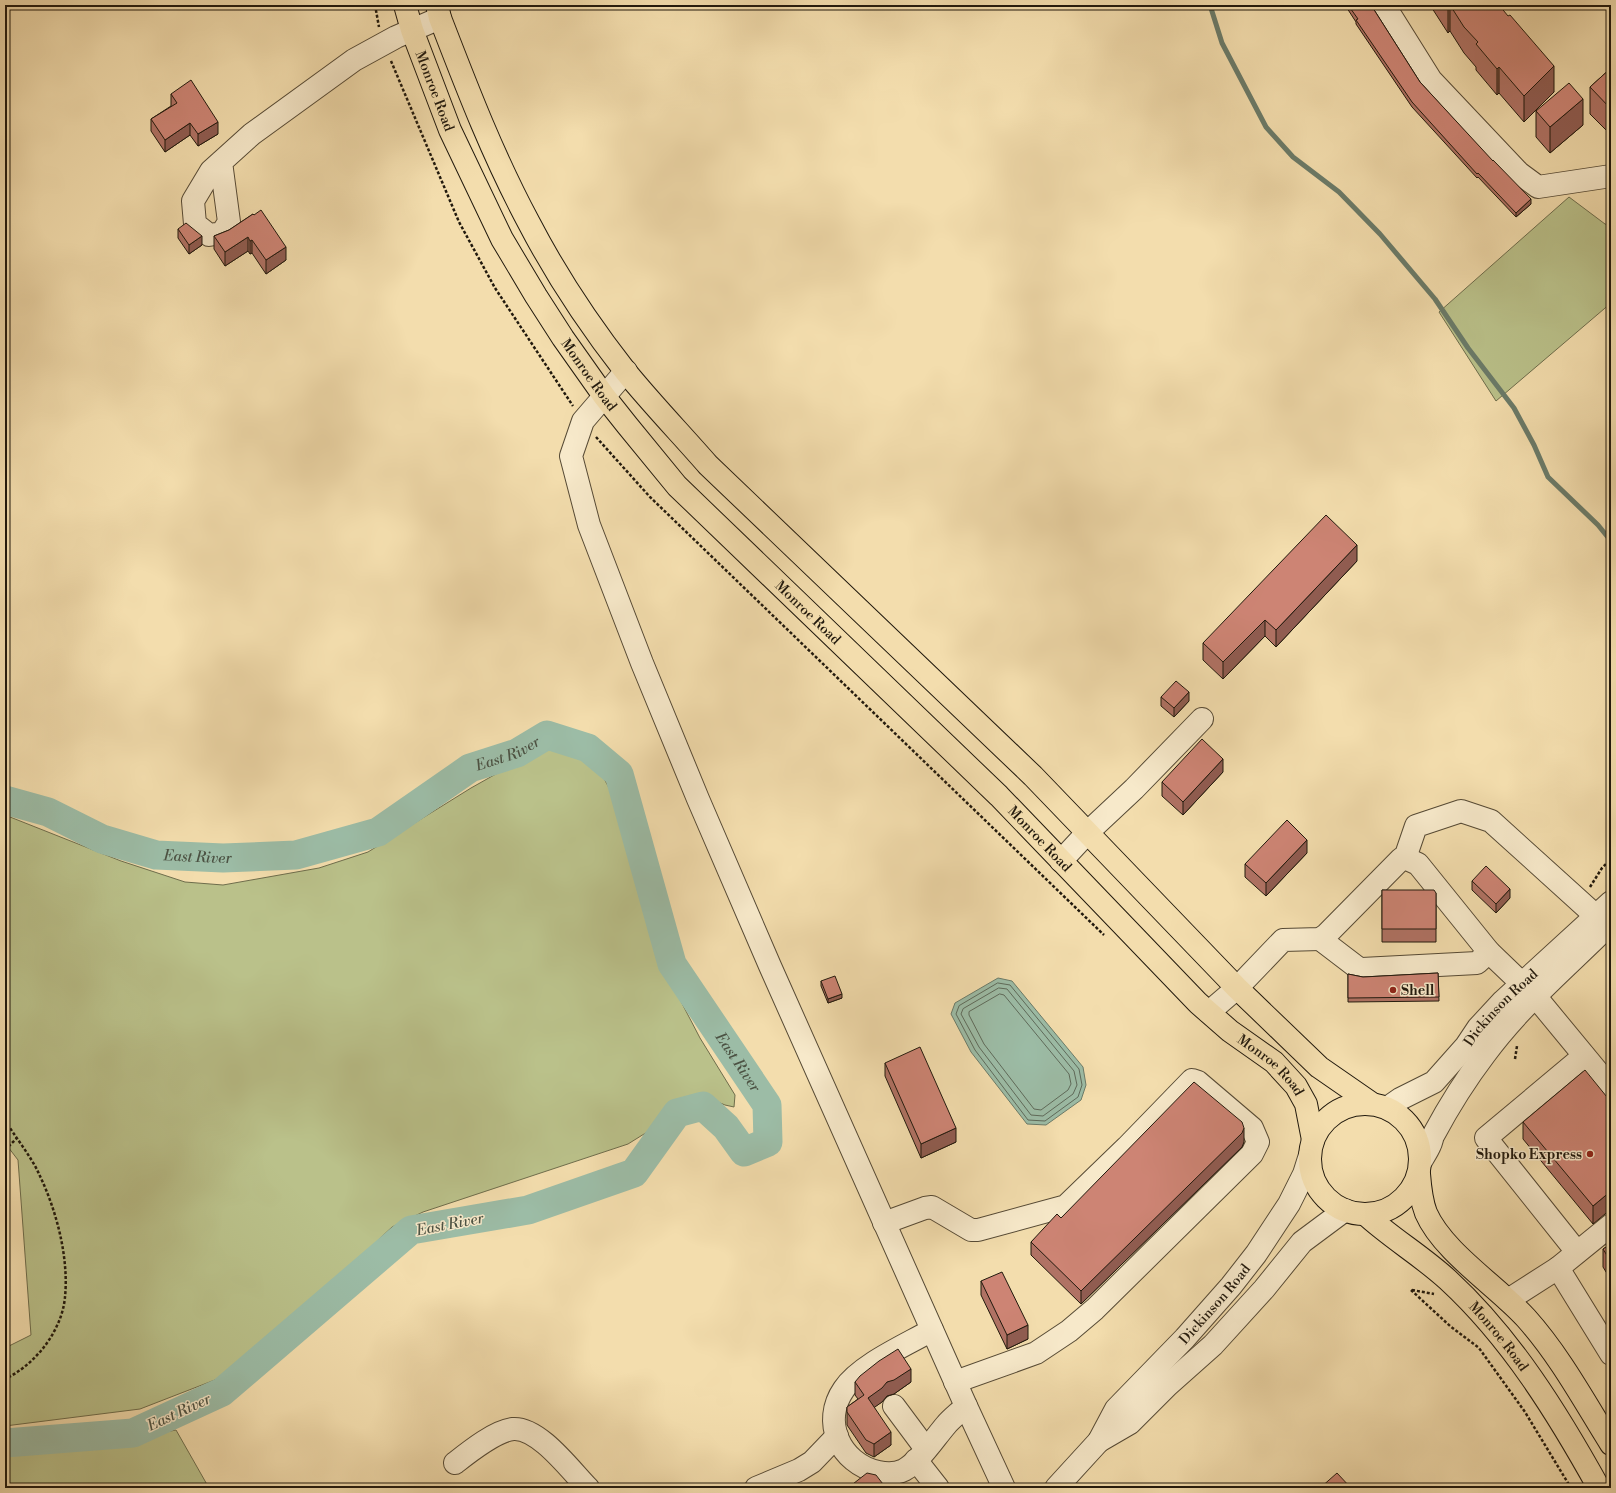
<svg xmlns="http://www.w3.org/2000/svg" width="1616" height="1493" viewBox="0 0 1616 1493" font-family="'Libre Bodoni',serif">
<rect width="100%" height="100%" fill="#f3ddad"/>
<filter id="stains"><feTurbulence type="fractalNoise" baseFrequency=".005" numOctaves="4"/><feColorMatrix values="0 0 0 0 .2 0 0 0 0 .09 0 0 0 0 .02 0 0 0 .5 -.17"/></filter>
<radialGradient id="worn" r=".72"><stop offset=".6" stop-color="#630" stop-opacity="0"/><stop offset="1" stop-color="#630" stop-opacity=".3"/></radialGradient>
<path fill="#bac18a" stroke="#6e6d4c" d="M1569 197 1605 224 1611 226V303L1496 401 1439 312Z
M554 748 584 758 602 775 613 795 664 969 700 1038 735 1095 734 1107 725 1105 704 1096 686 1098 675 1105 652 1129 628 1144 423 1212 392 1227 284 1329 220 1378 140 1409 5 1426V1348L31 1335 18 1160 5 1143V815L121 861 185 882 223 885 319 868 368 852 471 788 535 752Z
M176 1430 209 1488H5V1455L84 1448Z"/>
<path fill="#9cbca6" stroke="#6b7b69" d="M998 978 1012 981 1083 1067 1086 1085 1081 1100 1046 1125 1027 1124 971 1052 951 1014 955 1003Z"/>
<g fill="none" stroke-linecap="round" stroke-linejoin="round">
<path stroke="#5e6a5a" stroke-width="1" d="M998 983 1010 985 1079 1069 1082 1085 1078 1097 1045 1121 1028 1120 975 1050 956 1014 959 1006Z
M999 988 1007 989 1074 1071 1077 1085 1073 1094 1043 1116 1031 1115 979 1047 961 1014 963 1009Z
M1000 994 1004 995 1069 1074 1071 1084 1068 1090 1041 1110 1034 1109 984 1044 969 1015V1012Z"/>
<path stroke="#6b7b69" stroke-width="5" d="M1210 5 1222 43 1266 127 1293 157 1339 192 1380 234 1435 299 1468 348 1514 408 1534 445 1548 477 1598 525 1611 541"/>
<path stroke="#9cbca6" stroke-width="29" id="s1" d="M5 800 48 812 102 839 156 855 223 858 296 855 378 832 470 768 517 753 547 735 588 748 619 774 672 964 767 1105 768 1142 744 1152 726 1127 703 1106 677 1113 634 1173 528 1210 411 1230 222 1392 133 1433 5 1443"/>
<g stroke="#564a35" stroke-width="24">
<g id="minor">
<path d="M1384 5 1431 80 1519 173 1538 187 1611 176"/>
<path d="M221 162 229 222 222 233 209 235 195 224 193 201 211 171 252 134 354 60 396 37 440 18"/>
<path d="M626 371 583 421 571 456 589 525 642 663 698 799 770 966 966 1406 1004 1488"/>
<path d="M1405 858 1416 826 1461 811 1491 821 1607 926"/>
<path d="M1061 861 1087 833 1134 789 1202 719"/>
<path d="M1320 939 1358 968 1362 969 1477 963 1489 952"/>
<path d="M1209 1012 1237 988 1283 940 1320 939 1326 935 1401 859 1405 858 1418 864 1489 952 1535 996 1611 1088"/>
<path id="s2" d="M1387 1108 1400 1099 1434 1082 1466 1046 1478 1028 1503 1001 1611 902"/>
<path d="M1421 1161C1424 1156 1428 1150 1430 1145 1432 1141 1432 1137 1434 1134 1449 1106 1466 1079 1485 1054 1521 1005 1568 966 1611 923"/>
<path d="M884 1223 925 1208 932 1207 971 1230H978L1066 1206 1127 1147 1192 1080 1198 1082 1252 1128 1258 1142 1252 1154 1095 1309 1069 1331 1036 1353 955 1382"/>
<path d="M1577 1252 1486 1138 1584 1056"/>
<path d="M1558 1268 1611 1354"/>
<path d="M1508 1300 1558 1268 1611 1225"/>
<path d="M932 1330C906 1345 860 1365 844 1389 821 1422 840 1463 878 1472 887 1474 896 1474 904 1470 920 1461 934 1439 946 1425 952 1418 959 1413 966 1406"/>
<path d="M894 1406 926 1449"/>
<path d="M1099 1441 1130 1423 1168 1385 1213 1345 1264 1289 1302 1242 1345 1210"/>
<path d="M916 1460 938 1488"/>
<path d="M455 1463C469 1452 495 1431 513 1429 539 1427 571 1471 588 1488"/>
<path d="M756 1488 799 1470 812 1462 837 1436"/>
<path id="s3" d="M1056 1488 1099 1441 1116 1409 1185 1338 1231 1286 1256 1254 1289 1204 1304 1174 1310 1155"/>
</g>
</g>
<g stroke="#21190d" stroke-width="24">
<g id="major">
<path id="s4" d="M405 5 412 30 450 130 502 239 536 296 563 338 604 396 627 425 677 486 999 796 1198 1003 1230 1031 1274 1062 1296 1086 1306 1104 1313 1140"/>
<path d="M437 5 440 18C467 88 493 156 529 223 556 275 590 326 626 372 652 404 681 434 708 465L1033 776 1237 988 1319 1067 1371 1103"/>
<circle cx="1365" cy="1159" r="55"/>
<path d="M1419 1174C1420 1187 1421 1200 1426 1213 1443 1252 1497 1286 1526 1318 1560 1356 1584 1401 1611 1444"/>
<path id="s5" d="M1365 1214C1391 1238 1422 1256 1448 1280 1511 1338 1558 1414 1599 1488"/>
</g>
</g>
<path stroke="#21190d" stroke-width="2.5" stroke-dasharray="3 2" stroke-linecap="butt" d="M375 5 379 27
M391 61 459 222 495 288 573 406
M596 437 650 497 1104 935
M1590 887 1602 868 1611 859
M1515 1059 1517 1046
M5 1120C15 1137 31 1156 39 1174 56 1209 69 1257 65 1297 62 1331 35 1365 5 1379
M5 1150 16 1139
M1411 1290 1450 1326 1479 1348 1525 1412 1571 1488
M1412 1290 1434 1294"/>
<use href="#minor" stroke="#f7e9ca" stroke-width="22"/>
<use href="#major" stroke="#f3ddad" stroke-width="22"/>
</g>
<path fill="#b07264" stroke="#21190d" d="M1345 5H1371L1420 82 1531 204 1516 217 1478 177 1477 178 1412 107 1356 24V22Z
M1430 5H1499L1554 92 1524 122 1499 93 1497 95 1476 70V67L1464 53 1450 31 1448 33Z
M1611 68V135L1590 114V87Z
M171 94 218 134 198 146 190 135 165 152 151 131V119L171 106Z
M1536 111 1583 125 1550 153 1536 137Z
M253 214 286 260 266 274 252 253 250 254 248 251 225 266 214 249V236L229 230Z
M178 229 202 245 189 254 178 238Z
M1357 561 1276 647 1265 636 1223 679 1203 660V643Z
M1161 697 1189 701 1174 717 1161 706Z
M1223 772 1183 815 1162 796V782Z
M1307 853 1266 896 1245 877V864Z
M1472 881 1510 898 1496 913 1472 890Z
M1382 890 1436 893V942H1382Z
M1438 973 1439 1001 1348 1002V974L1363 977Z
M821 981 842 998 828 1003 821 986Z
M885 1063 956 1142 921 1158 885 1076Z
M1611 1102 1593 1224 1523 1139V1122Z
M1244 1142 1242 1147 1081 1304 1031 1255V1242L1061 1218Z
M1611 1244V1280L1603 1267V1249Z
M981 1281 1028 1339 1007 1349 981 1295Z
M855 1382H911L894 1394 887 1396 882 1402 874 1407 891 1445 874 1457 866 1453 847 1425V1407L858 1399 855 1395Z"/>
<path fill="#905c51" stroke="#21190d" d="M1450 5V31L1448 33V7Z
M1554 66V92L1524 122V96Z
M1499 67V93L1497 95V69Z
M1583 99V125L1550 153V127Z
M218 122V134L198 146V134Z
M190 123V135L165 152V140Z
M1531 199V204L1516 217V213Z
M202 236V245L189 254V245Z
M248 237V251L225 266V252Z
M252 240V253L250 254V241Z
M286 247V260L266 274V260Z
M1357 545V561L1276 647V630Z
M1265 620V636L1223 679V662Z
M1189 692V701L1174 717V708Z
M1223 759V772L1183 815V802Z
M1307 840V853L1266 896V883Z
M1510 889V898L1496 913V904Z
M842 994V998L828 1003V999Z
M956 1128V1142L921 1158V1144Z
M1244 1128V1142L1242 1147 1081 1304V1291Z
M1611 1191V1209L1593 1224V1206Z
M1028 1325V1339L1007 1349V1335Z
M911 1369V1382L894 1394 887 1396 882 1402 868 1412V1398L887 1382Z
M891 1432V1445L874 1457V1444Z"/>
<path fill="#cd8474" stroke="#21190d" d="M1348 5H1371L1420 82 1493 161V160L1531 199 1516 213 1478 173 1477 174 1412 102 1356 20 1358 19Z
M1446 5H1499L1508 16 1510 15 1554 66 1524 96 1499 67 1497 69 1476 44 1478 42 1464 27 1450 5 1448 7Z
M1611 68V109L1590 87Z
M191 80 218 122 198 134 190 123 165 140 151 119 177 103 171 94Z
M1569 83 1583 99 1550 127 1536 111Z
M261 210 286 247 266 260 252 240 250 241 248 237 225 252 214 236 229 230 253 214 254 215Z
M186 223 202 236 189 245 178 229Z
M1326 515 1357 545 1276 630 1265 620 1223 662 1203 643Z
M1176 681 1189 692 1174 708 1161 697Z
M1202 739 1223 759 1183 802 1162 782Z
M1287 820 1307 840 1266 883 1245 864Z
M1486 866 1510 889 1496 904 1472 881Z
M1382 890H1434L1436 893V929H1382Z
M1438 973 1439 997 1348 998V974L1363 977Z
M835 976 842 994 828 999 821 981Z
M920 1047 956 1128 921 1144 885 1063Z
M1585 1070 1611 1102V1191L1593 1206 1523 1122Z
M1194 1082 1242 1122 1244 1128 1242 1133 1081 1291 1031 1242 1057 1214 1061 1218Z
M1611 1244V1262L1603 1249Z
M1002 1272 1028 1325 1007 1335 981 1281Z
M898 1349 911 1369 894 1380 887 1382 882 1388 868 1398 891 1432 874 1444 866 1440 847 1412V1407L864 1395 855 1382 860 1376 879 1361Z
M867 1473 876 1475 886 1488H850L849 1487Z
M1337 1473 1351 1488H1320Z"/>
<g fill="#8f2418" stroke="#f7e9ca" stroke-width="1.5">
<circle cx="1393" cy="990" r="4"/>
<circle cx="1590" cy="1154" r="4"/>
</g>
<g text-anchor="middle" stroke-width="3" stroke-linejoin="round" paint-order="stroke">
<g font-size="14" fill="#21190d" stroke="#f7e9ca">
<text dy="5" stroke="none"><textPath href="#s4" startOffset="91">Monroe Road</textPath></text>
<text dy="5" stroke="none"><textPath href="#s4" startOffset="415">Monroe Road</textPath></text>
<text dy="5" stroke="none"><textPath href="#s4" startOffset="739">Monroe Road</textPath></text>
<text dy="5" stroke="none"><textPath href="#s4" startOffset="1063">Monroe Road</textPath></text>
<text dy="5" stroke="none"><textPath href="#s2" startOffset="154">Dickinson Road</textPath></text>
<text dy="5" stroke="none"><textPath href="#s4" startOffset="1387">Monroe Road</textPath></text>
<text dy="5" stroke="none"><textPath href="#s3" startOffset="244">Dickinson Road</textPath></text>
<text dy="5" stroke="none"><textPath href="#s5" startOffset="182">Monroe Road</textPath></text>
</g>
<g font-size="14" font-weight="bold" fill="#21190d" stroke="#f7e9ca" text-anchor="start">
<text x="1401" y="995">Shell</text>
<text x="1582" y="1159" text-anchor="end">Shopko Express</text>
</g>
<g font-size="15" font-style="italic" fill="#4c5243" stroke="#f7e9ca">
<text dy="5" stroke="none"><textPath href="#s1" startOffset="539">East River</textPath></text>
<text dy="5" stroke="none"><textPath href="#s1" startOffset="203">East River</textPath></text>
<text dy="5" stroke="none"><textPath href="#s1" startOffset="982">East River</textPath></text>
<text transform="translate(450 1224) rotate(-11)" y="5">East River</text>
<text transform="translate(179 1412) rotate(-25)" y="5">East River</text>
</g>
</g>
<rect width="1616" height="1493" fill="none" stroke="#f3ddad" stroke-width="20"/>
<rect x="6" y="6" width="1604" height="1481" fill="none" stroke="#21190d" stroke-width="2"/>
<rect x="10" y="10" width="1596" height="1473" fill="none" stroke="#21190d"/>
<rect width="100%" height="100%" filter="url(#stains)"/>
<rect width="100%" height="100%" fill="url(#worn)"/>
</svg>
